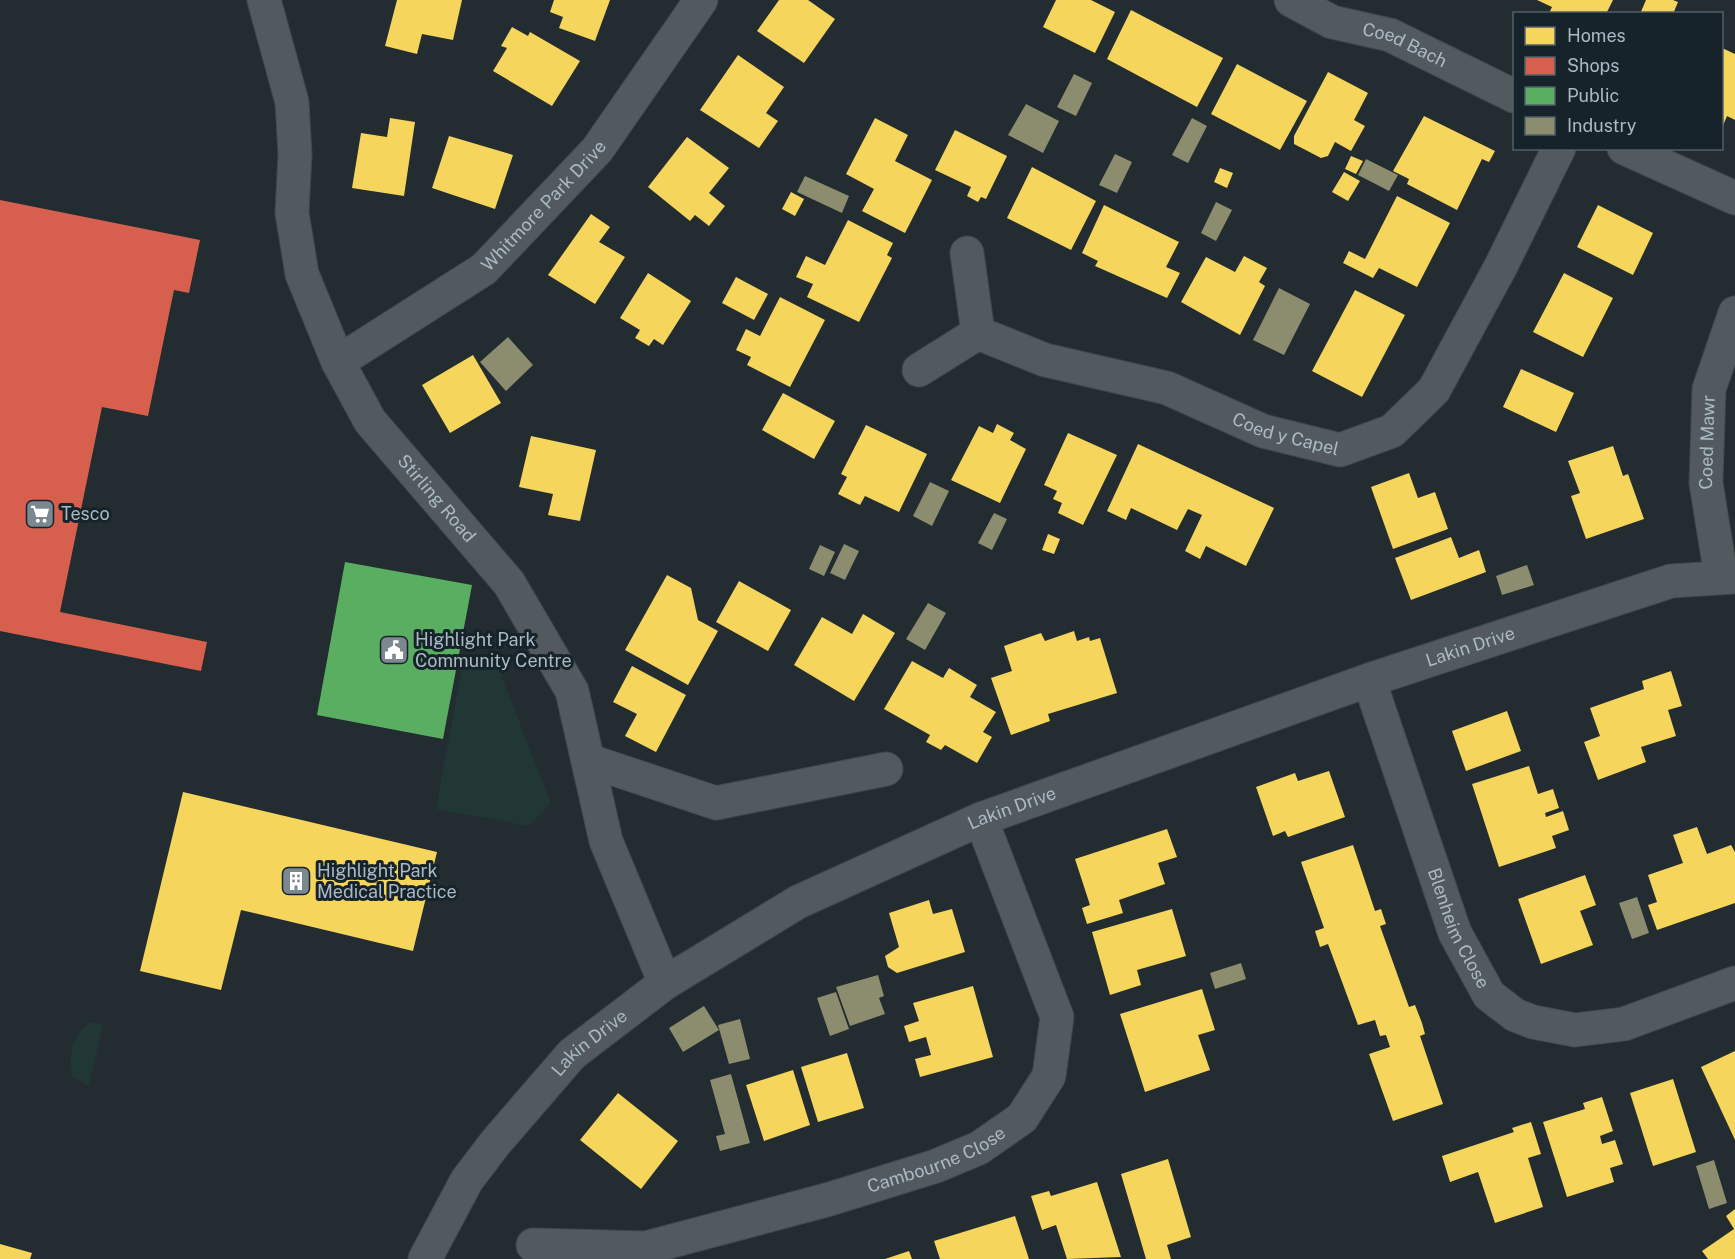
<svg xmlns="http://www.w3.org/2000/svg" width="1735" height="1259" viewBox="0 0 1735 1259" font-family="'Public Sans',sans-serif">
<rect width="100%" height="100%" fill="#232c30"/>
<path fill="#203735" d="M464 656 496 662 551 803 529 826 436 809Z
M90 1022 103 1025 89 1086 72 1076C69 1054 71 1036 90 1022Z"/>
<path fill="#f6d55c" d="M397 0H462L453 40 422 34 417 54 385 46Z
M554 0H610L595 41 559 28 563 17 550 12Z
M779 0H808L835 19 804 63 757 31Z
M1056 0H1091L1115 12 1095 53 1043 27Z
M1537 0H1613L1606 14H1555L1550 11 1552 7Z
M1646 0H1673L1678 2 1673 14H1640Z
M1131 10 1223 58 1197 107 1107 59Z
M512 27 528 36 530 32 580 61 552 106 493 71 507 48 501 46Z
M1722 48 1735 54V120L1727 116 1722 128Z
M738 55 784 87 766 113 778 121 759 148 700 110Z
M1237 64 1307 101 1280 150 1211 114Z
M1328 72 1368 93 1354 120 1365 126 1351 151 1335 142 1328 156 1321 158 1294 144V136Z
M1424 116 1495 151 1489 162 1482 159 1457 210 1407 184 1409 179 1393 171Z
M390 118 415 122 404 196 352 188 361 133 387 137Z
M875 118 908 135 895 161 932 180 905 233 862 211 874 189 846 174Z
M955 130 1007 156 986 199 981 197 978 202 967 196 971 187 935 170Z
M449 136 513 155 495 209 432 188Z
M687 137 729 168 709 193 725 206 709 226 695 215 690 221 648 187Z
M1351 156 1363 161 1356 174 1345 169Z
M1032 167 1096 201 1071 250 1007 218Z
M1220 168 1233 173 1227 188 1214 182Z
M1344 172 1360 181 1348 201 1332 192Z
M791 192 804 199 795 216 782 209Z
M1397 196 1450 223 1417 287 1379 268 1373 278 1343 263 1349 251 1365 259Z
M1104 205 1179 242 1166 267 1180 273 1167 298 1095 266 1098 261 1082 253Z
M1598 205 1653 233 1633 275 1577 247Z
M591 214 610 227 599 242 625 257 595 304 548 275Z
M848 220 893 243 887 255 892 258 859 322 807 297 813 284 796 277 806 256 825 265Z
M1244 256 1267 268 1259 282 1265 286 1240 335 1181 302 1206 257 1235 272Z
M648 273 691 301 663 345 654 339 649 346 635 338 640 330 620 318Z
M1564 273 1613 298 1583 357 1533 332Z
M736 277 768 294 754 320 722 303Z
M1355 290 1405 315 1362 397 1312 371Z
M780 297 825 320 790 387 747 365 751 357 736 350 746 329 760 336Z
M473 355 501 403 450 433 422 385Z
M1521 369 1574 393 1556 432 1503 407Z
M783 393 835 421 814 459 762 430Z
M997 424 1014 433 1010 440 1026 449 1000 503 951 480 979 426 993 433Z
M866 425 927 454 899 512 865 496 860 505 838 494 847 477 841 474Z
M1068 433 1117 455 1083 525 1058 513 1062 503 1053 499 1057 491 1044 485Z
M531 436 596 450 580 521 548 515 553 494 519 487Z
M1138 444 1274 508 1246 566 1206 546 1200 559 1185 551 1202 515 1188 509 1177 530 1131 508 1126 520 1107 511Z
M1613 446 1623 476 1628 474 1644 519 1586 539 1571 496 1580 493 1568 461Z
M1409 473 1418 498 1435 492 1448 529 1393 549 1371 487Z
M1048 534 1060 539 1054 554 1042 550Z
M1451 537 1459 558 1479 550 1486 572 1411 600 1395 558Z
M667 575 691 588 698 620 718 631 688 685 625 650Z
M739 581 791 610 768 651 716 622Z
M863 614 895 633 854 701 794 665 822 617 852 634Z
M1074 631 1077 641 1089 637 1090 641 1100 638 1117 693 1048 714 1050 721 1011 735 991 678 1012 671 1004 646 1041 633 1045 641Z
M912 661 943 678 949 668 977 685 970 697 996 712 983 732 992 737 977 763 945 745 941 750 926 742 930 735 884 709Z
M632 666 686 695 656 752 625 736 637 714 613 702Z
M1671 671 1682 706 1668 710 1676 736 1641 747 1646 762 1598 780 1584 742 1600 736 1590 708 1644 689 1642 681Z
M1507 711 1521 751 1466 771 1452 731Z
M1529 766 1538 794 1553 789 1559 808 1545 813 1546 817 1563 811 1569 830 1552 836 1556 848 1499 867 1472 784Z
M1329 771 1345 817 1288 837 1285 831 1273 836 1256 787 1295 773 1298 781Z
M183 792 437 852 413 951 241 910 221 990 140 971Z
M1697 827 1707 854 1731 845 1735 852V903L1657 930 1648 905 1657 902 1648 875 1683 863 1673 835Z
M1167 829 1177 857 1158 863 1165 884 1119 900 1123 913 1087 924 1082 908 1090 905 1075 859Z
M1353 845 1375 911 1381 909 1386 924 1380 926 1409 1007 1415 1005 1422 1023 1425 1034 1420 1036 1443 1104 1393 1121 1369 1054 1390 1047 1386 1035 1380 1036 1375 1020 1358 1025 1328 944 1320 947 1315 931 1324 928 1301 862Z
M1585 875 1596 905 1580 911 1593 945 1541 964 1518 899Z
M929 900 933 914 952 909 965 952 897 973 888 967 885 956 899 947 889 913Z
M1172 909 1186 956 1137 970 1141 985 1110 995 1092 932Z
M973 986 993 1057 920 1077 915 1059 931 1055 926 1037 909 1042 904 1026 919 1021 913 1003Z
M1202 989 1215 1030 1198 1035 1210 1070 1145 1092 1120 1014Z
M1735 1051V1140L1701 1067Z
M847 1053 864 1108 818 1122 801 1067Z
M793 1070 810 1125 764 1141 746 1085Z
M1673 1079 1696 1152 1653 1166 1630 1093Z
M618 1093 678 1141 641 1189 580 1140Z
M1602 1097 1613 1131 1600 1136 1602 1144 1615 1140 1623 1164 1610 1168 1614 1182 1567 1197 1543 1122 1585 1109 1583 1103Z
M1531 1122 1541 1154 1528 1158 1543 1207 1495 1223 1478 1172 1450 1182 1442 1156 1514 1132 1512 1128Z
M1168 1159 1191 1237 1167 1245 1171 1259H1146L1121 1174Z
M1097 1182 1121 1257 1067 1259 1056 1225 1042 1230 1031 1196 1049 1191 1051 1196Z
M1735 1209V1259H1708L1702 1251 1734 1229 1726 1216Z
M1015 1216 1029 1259H940L934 1241Z
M0 1244 32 1253 30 1259H0Z
M909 1251 912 1259H885Z"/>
<path fill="#d6604d" d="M0 200 200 240 189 293 174 290 148 416 102 407 60 612 207 642 201 671 0 631Z"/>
<path fill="#5aae61" d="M345 562 472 585 443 739 317 715Z"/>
<path fill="#8c8c6e" d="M1074 74 1092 83 1076 116 1057 107Z
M1026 104 1059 121 1043 153 1008 135Z
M1192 118 1207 126 1188 163 1172 155Z
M1115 154 1132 162 1117 193 1099 185Z
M1366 159 1398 175 1389 191 1358 175Z
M805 176 849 196 842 213 797 192Z
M1216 202 1232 210 1216 241 1201 233Z
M1279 288 1310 304 1284 355 1253 340Z
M508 337 533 365 506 391 480 362Z
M930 482 949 491 932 526 913 516Z
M994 513 1007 519 992 550 978 543Z
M844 544 859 551 845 580 830 573Z
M820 545 835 552 824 576 809 569Z
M1527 565 1534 585 1502 595 1496 576Z
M928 603 946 613 925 650 906 639Z
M1637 897 1649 933 1632 939 1619 903Z
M1241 963 1246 979 1215 989 1210 973Z
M878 975 884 996 879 998 885 1014 850 1026 836 987Z
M836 992 849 1029 830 1036 817 998Z
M704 1006 719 1030 683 1052 669 1028Z
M740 1019 750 1059 729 1064 718 1025Z
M731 1074 750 1143 720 1151 716 1136 725 1134 710 1080Z
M1714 1160 1727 1203 1709 1209 1696 1166Z"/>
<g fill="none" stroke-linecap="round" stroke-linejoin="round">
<g stroke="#40474b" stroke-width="35">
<g id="minor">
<path id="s1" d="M264 0 292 102 295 154 292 213 302 274 338 362 370 421 509 583 572 691 606 841 665 983"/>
<path id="s2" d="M1291 0 1332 22 1390 35 1514 96"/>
<path d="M1624 148 1735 198"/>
<path id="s3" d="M967 253 978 333 1045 360 1167 388 1263 431 1340 450 1392 431 1434 390 1501 266 1559 148"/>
<path id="s4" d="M338 362 484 269 597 150 701 0"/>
<path d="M919 370 978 333"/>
<path id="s5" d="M1721 576 1706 483 1709 389 1735 313"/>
<path id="s6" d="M1369 680 1455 933 1489 995 1515 1015 1533 1022 1575 1030 1624 1024 1735 983"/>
<path d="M590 761 716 803 886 769"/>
<path id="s7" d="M533 1245 646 1248 830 1199 936 1166 979 1148 1022 1118 1049 1076 1057 1017 981 819"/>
<path id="s8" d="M425 1259 467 1180 496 1142 572 1054 665 983 798 902 981 819 1369 680 1671 581 1735 577"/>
</g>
</g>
<use href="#minor" stroke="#525a5f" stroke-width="33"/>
</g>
<defs>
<g id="supermarket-square" transform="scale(1.5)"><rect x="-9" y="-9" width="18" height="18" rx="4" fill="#7b8890" stroke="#16232a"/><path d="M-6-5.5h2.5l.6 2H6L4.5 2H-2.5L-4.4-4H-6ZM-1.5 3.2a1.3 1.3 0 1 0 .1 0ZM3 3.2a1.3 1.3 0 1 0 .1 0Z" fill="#fff"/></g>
<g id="civic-square" transform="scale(1.5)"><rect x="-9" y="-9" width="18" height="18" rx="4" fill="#7b8890" stroke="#16232a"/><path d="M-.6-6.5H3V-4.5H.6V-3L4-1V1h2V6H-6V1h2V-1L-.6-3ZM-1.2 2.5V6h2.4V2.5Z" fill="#fff"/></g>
<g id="building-square" transform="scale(1.5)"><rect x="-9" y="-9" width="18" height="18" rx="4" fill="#7b8890" stroke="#16232a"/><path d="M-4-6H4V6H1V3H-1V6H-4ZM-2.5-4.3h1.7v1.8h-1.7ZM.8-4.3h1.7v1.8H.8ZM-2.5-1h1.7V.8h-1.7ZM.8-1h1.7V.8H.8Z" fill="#fff"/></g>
</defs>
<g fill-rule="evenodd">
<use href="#supermarket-square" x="40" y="514"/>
<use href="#civic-square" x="394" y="650"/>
<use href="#building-square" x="296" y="881"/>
</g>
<g text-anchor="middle" stroke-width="6" stroke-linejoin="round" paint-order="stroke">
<g font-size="18" fill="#aab9c4" stroke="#16232a">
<text dy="6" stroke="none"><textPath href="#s2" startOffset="123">Coed Bach</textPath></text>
<text dy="6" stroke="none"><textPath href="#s4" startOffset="260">Whitmore Park Drive</textPath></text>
<text dy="6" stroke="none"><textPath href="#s3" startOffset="406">Coed y Capel</textPath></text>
<text dy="6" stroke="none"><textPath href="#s5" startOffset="135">Coed Mawr</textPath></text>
<text dy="6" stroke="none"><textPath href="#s1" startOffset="543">Stirling Road</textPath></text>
<text dy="6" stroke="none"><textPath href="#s8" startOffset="1246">Lakin Drive</textPath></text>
<text dy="6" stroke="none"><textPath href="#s8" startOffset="760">Lakin Drive</textPath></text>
<text dy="6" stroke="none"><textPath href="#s6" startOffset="264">Blenheim Close</textPath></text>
<text dy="6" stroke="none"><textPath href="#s8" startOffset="274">Lakin Drive</textPath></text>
<text dy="6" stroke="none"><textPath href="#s7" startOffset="417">Cambourne Close</textPath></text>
</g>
<g font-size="18" fill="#aab9c4" stroke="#16232a" text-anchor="start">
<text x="61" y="520">Tesco</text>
<text x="415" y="646">Highlight Park<tspan x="415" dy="21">Community Centre</tspan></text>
<text x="317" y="877">Highlight Park<tspan x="317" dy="21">Medical Practice</tspan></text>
</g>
</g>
<rect x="1513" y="12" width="210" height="138" fill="#16232a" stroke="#515f68" stroke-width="1.5"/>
<rect x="1525" y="27" width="30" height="18" fill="#f6d55c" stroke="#515f68" stroke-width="1.5"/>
<text x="1567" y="42" font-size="18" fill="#aab9c4">Homes</text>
<rect x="1525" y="57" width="30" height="18" fill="#d6604d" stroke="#515f68" stroke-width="1.5"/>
<text x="1567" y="72" font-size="18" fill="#aab9c4">Shops</text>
<rect x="1525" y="87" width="30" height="18" fill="#5aae61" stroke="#515f68" stroke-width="1.5"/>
<text x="1567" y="102" font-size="18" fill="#aab9c4">Public</text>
<rect x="1525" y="117" width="30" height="18" fill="#8c8c6e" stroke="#515f68" stroke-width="1.5"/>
<text x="1567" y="132" font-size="18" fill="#aab9c4">Industry</text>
</svg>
